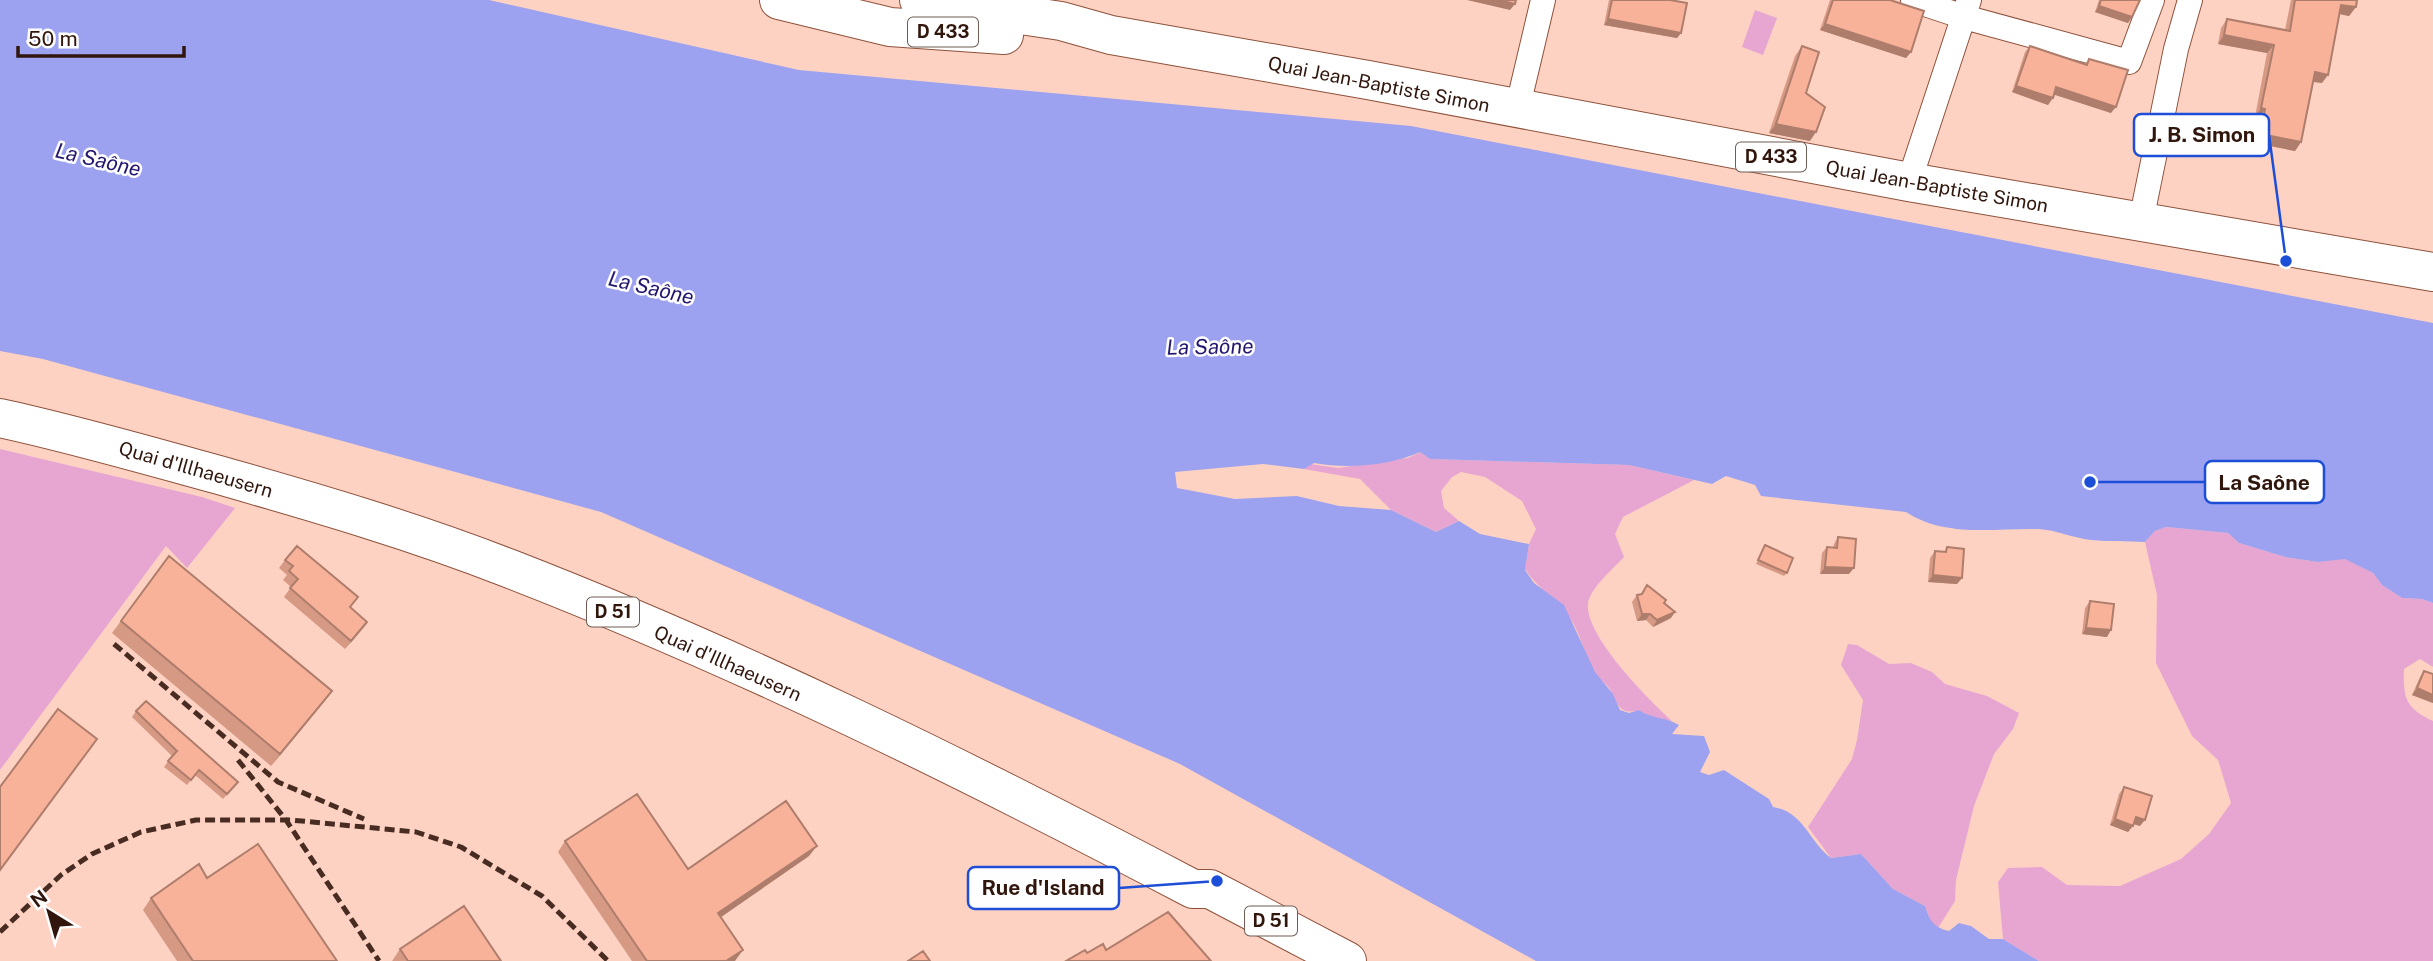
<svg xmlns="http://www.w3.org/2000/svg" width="2433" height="961" viewBox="0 0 2433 961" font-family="'Public Sans',sans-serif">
<rect width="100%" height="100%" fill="#fed2c3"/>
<path fill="#e7a6d1" d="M1755 10 1777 18 1763 55 1742 47Z
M0 449 202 497 235 508 187 568 166 546 0 770Z
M1420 452 1430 459 1629 465 1694 480 1623 517 1615 534 1624 557C1614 568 1595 584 1589 599 1578 630 1650 701 1672 721L1651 719 1639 710C1621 715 1619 707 1612 693 1609 685 1599 680 1595 672 1584 655 1581 633 1569 617 1556 598 1538 589 1525 569L1529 544 1536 529 1522 501 1485 477 1461 472 1452 477 1441 491 1444 508 1459 521 1436 532 1391 510 1360 479 1304 469 1310 464 1338 468 1408 458Z
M2166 527 2228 533 2239 543 2285 557 2318 562 2345 558 2373 573 2382 585 2402 598 2422 599 2433 603V667L2420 659 2404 669C2403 699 2406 708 2433 721V961H2039L2003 939 1998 882 2008 868 2042 867 2067 885 2120 886 2181 859 2209 834 2231 803 2218 760 2192 736 2156 663 2157 595 2145 542 2155 531Z
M1848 644 1857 645 1889 664 1911 663 1932 672 1945 684 1987 696 2019 713 2013 729 1994 754 1974 806 1956 880 1955 901 1938 928 1930 921 1925 906 1893 889 1861 854 1831 858 1808 827 1852 759 1857 740 1863 700 1841 665Z"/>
<path fill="#9ca2f0" d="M0 0H489L799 70 1411 126 2433 323V603L2422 599 2402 598 2382 585 2373 573 2345 559 2318 562 2285 557 2239 543 2228 533 2166 527 2155 531 2145 542C2127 541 2109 542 2091 540 2073 538 2057 530 2038 529 1993 528 1946 538 1906 512L1761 496 1755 485 1726 476 1712 484 1629 465 1430 459 1420 452C1390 466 1346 469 1314 463L1304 469 1263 464 1175 472 1177 488 1235 499 1297 496 1339 506 1391 510 1436 532 1459 521 1480 534 1529 544 1525 570 1534 583 1564 605 1595 672 1613 694 1620 710 1629 713 1639 710C1652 719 1666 717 1679 725L1672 734 1704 736 1710 752 1700 772 1709 775 1724 770 1769 799 1773 807C1804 812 1809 842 1831 858L1861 854 1893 889 1925 906C1930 921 1933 927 1949 931L1959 923 1971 926 1989 939H2003L2039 961H1536L1180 764 601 512 43 359 0 351Z"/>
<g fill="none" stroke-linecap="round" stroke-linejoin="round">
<g stroke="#8e513b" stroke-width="26">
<path id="street" d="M1913 0 1964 17 2129 62 2152 0
M1517 110 1543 0
M1909 182 1969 0
M2141 221 2176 49 2190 0"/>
</g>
<g stroke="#8e513b" stroke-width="40">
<path id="primary" d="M779 0 890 27 1004 35
M919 0 1061 21 1111 35 1368 80 1909 182 2433 272
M0 418C74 434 146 455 219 475 317 503 413 531 508 568 743 659 971 772 1193 889H1210L1347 961"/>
</g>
<use href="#street" stroke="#fff" stroke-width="24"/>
<use href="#primary" stroke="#fff" stroke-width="38"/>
<path stroke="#482c22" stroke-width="5" stroke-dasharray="10 5" stroke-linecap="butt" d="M114 644 278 782 364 819
M238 760 286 820 379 961
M0 932 61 875 92 854 141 832 196 820H291L416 832 461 847 542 896 608 961"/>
</g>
<path fill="#d69984" d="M1609 0H1612L1681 33 1677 38 1604 25Z
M1830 0H1890L1911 52 1906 58 1820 30Z
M2099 0H2140L2128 23 2095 12Z
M2291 0H2357L2356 7 2349 16 2339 14 2322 83 2313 82 2301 142 2295 151 2255 143 2259 118 2255 117 2267 53 2218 44 2221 28 2227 19 2285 30Z
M1802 46 1806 93 1810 141 1769 133 1795 56Z
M2030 46 2085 64 2089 59 2111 113 2054 94 2048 105 2012 92 2025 52Z
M1838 537 1849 574H1820L1822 553 1827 547H1833L1834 544Z
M1765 545 1787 573 1784 576 1756 564Z
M1947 547 1962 578 1957 584 1928 582 1930 558 1935 551 1944 552Z
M169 556 332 691 323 703 271 766 112 633Z
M285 560 350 608 361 630 345 649 284 597 291 587 283 580 287 575 279 568Z
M1647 585 1664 603 1671 618 1653 627 1646 620 1637 621 1632 602 1637 595 1641 594Z
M2090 601 2107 637 2082 634 2085 608Z
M2424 671 2433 674V703L2412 695 2420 677Z
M136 711 234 787 223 799 195 775 187 785 164 767 172 756 132 717Z
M2124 787 2140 826 2133 824 2128 832 2110 825 2119 794Z
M565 841 688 869 809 856 721 917 735 961H632L558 852Z
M207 878 337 961H177L143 910 151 898Z
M400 949 501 961H392Z"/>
<path fill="#ae7d6c" d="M1467 0H1499L1515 4 1510 10Z
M2341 5 2356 7 2349 16 2335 13Z
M2099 6 2132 17 2128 23 2095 12Z
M1608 19 1681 33 1677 38 1604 25Z
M1825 24 1911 52 1906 58 1820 30Z
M2224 35 2274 45 2267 53 2218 44Z
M2315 72 2328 75 2322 83 2309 81Z
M2016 86 2053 98 2048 105 2012 92Z
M2056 87 2116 107 2111 113 2052 94Z
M2261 108 2265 109 2259 118 2255 117Z
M1776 124 1816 132 1810 141 1769 133Z
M2261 134 2301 142 2295 151 2255 143Z
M1825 567 1854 568 1849 574H1820Z
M1933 575 1962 578 1957 584 1928 582Z
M1675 612 1671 618 1653 627 1657 620Z
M1642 614H1650L1646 620 1637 621Z
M367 622 361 630 345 649 351 641Z
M2086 628 2111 630 2107 637 2082 634Z
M2417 688 2433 695V703L2412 695Z
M332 691 323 703 271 766 280 754Z
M2136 817 2145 820 2140 826 2131 823Z
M2115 819 2133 826 2128 832 2110 825Z
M817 846 809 856 711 924 718 913Z
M743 950 735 961H726Z"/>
<path fill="#f9b29a" stroke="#ae7d6c" stroke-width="2" d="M1499 0H1516L1515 4Z
M1612 0H1670L1687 3 1681 33 1608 19Z
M1833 0H1890L1924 11 1911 52 1825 24Z
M2101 0H2140L2132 17 2099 6Z
M2295 0H2357L2356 7 2341 5 2328 75 2315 72 2301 142 2261 134 2265 109 2261 108 2274 45 2224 35 2227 19 2290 31Z
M1802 46 1819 52 1806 93 1825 107 1816 132 1776 124Z
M2030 46 2087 65 2089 59 2128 70 2116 107 2056 87 2053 98 2016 86Z
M1838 537 1856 539 1854 568 1825 567 1827 547 1837 548Z
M1765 545 1793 558 1787 573 1758 560Z
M297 546 358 597 350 607 367 622 351 641 290 588 298 579 289 571 293 566 285 560Z
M1947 547 1964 549 1962 578 1933 575 1935 551 1946 552Z
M169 556 332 691 280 754 121 621Z
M1647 585 1666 600 1664 603 1675 612 1657 620 1650 614H1642L1637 595 1642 594Z
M2090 601 2114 604 2111 630 2086 628Z
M2424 671 2433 674V695L2417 688Z
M146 701 238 782 227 794 199 770 191 780 168 761 177 751 136 711Z
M58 709 97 739 0 870V787Z
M2124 787 2152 796 2145 820 2136 817 2133 826 2115 819Z
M637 794 688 869 786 801 817 846 718 913 743 950 726 961H647L565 841Z
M258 844 337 961H193L151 898 199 864 207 878Z
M464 906 501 961H408L400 949Z
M1168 912 1211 961H1066L1085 950 1087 953 1103 944 1106 950Z
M923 951 930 961H908Z"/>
<g text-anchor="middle" stroke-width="5" stroke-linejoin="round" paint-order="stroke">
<g fill="#fefefe" stroke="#6e5c55" stroke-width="2">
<rect x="908" y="17.5" width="70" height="29" rx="5"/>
<rect x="1736" y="142.5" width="70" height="29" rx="5"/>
<rect x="587" y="597.5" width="52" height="29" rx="5"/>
<rect x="1245" y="906.5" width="52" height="29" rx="5"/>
</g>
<g font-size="18" font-weight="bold" fill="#30160d">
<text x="943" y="38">D 433</text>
<text x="1771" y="163">D 433</text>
<text x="613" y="618">D 51</text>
<text x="1271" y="927">D 51</text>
</g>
<g font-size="19" fill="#30160d" stroke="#fefefe">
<text transform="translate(1379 84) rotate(11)" y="7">Quai Jean-Baptiste Simon</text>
<text transform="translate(1937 186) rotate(10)" y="7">Quai Jean-Baptiste Simon</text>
<text transform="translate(196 469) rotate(16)" y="7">Quai d'Illhaeusern</text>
<text transform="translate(728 663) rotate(24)" y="7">Quai d'Illhaeusern</text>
</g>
<g font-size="21" font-style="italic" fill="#241770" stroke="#fefefe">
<text transform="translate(98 160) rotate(13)" y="7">La Saône</text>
<text transform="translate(651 288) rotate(13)" y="7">La Saône</text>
<text transform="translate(1210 347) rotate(-1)" y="7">La Saône</text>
</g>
</g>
<path fill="none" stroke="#1d4ed8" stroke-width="2.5" d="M2286 261L2269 135M2090 482L2205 482M1217 881L1119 888"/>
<g fill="#1d4ed8" stroke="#fefefe" stroke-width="2.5">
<circle cx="2286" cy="261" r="7"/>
<circle cx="2090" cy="482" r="7"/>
<circle cx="1217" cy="881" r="7"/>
</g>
<g fill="#fefefe" stroke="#1d4ed8" stroke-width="2.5">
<rect x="2134" y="114" width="135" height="42" rx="7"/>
<rect x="2205" y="461" width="119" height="42" rx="7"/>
<rect x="968" y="867" width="151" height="42" rx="7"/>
</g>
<g font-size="21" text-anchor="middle" font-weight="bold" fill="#30160d">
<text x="2202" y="142">J. B. Simon</text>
<text x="2264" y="490">La Saône</text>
<text x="1043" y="895">Rue d'Island</text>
</g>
<g transform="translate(49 912) rotate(323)" stroke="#fefefe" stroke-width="5" paint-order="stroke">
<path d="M0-5L12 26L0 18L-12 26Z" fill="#30160d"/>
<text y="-10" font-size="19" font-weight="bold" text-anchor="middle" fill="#30160d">N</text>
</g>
<path d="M18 46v10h166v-10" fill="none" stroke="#30160d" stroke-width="3.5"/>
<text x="28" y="46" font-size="21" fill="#30160d" stroke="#fefefe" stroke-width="5" paint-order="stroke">50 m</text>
</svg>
